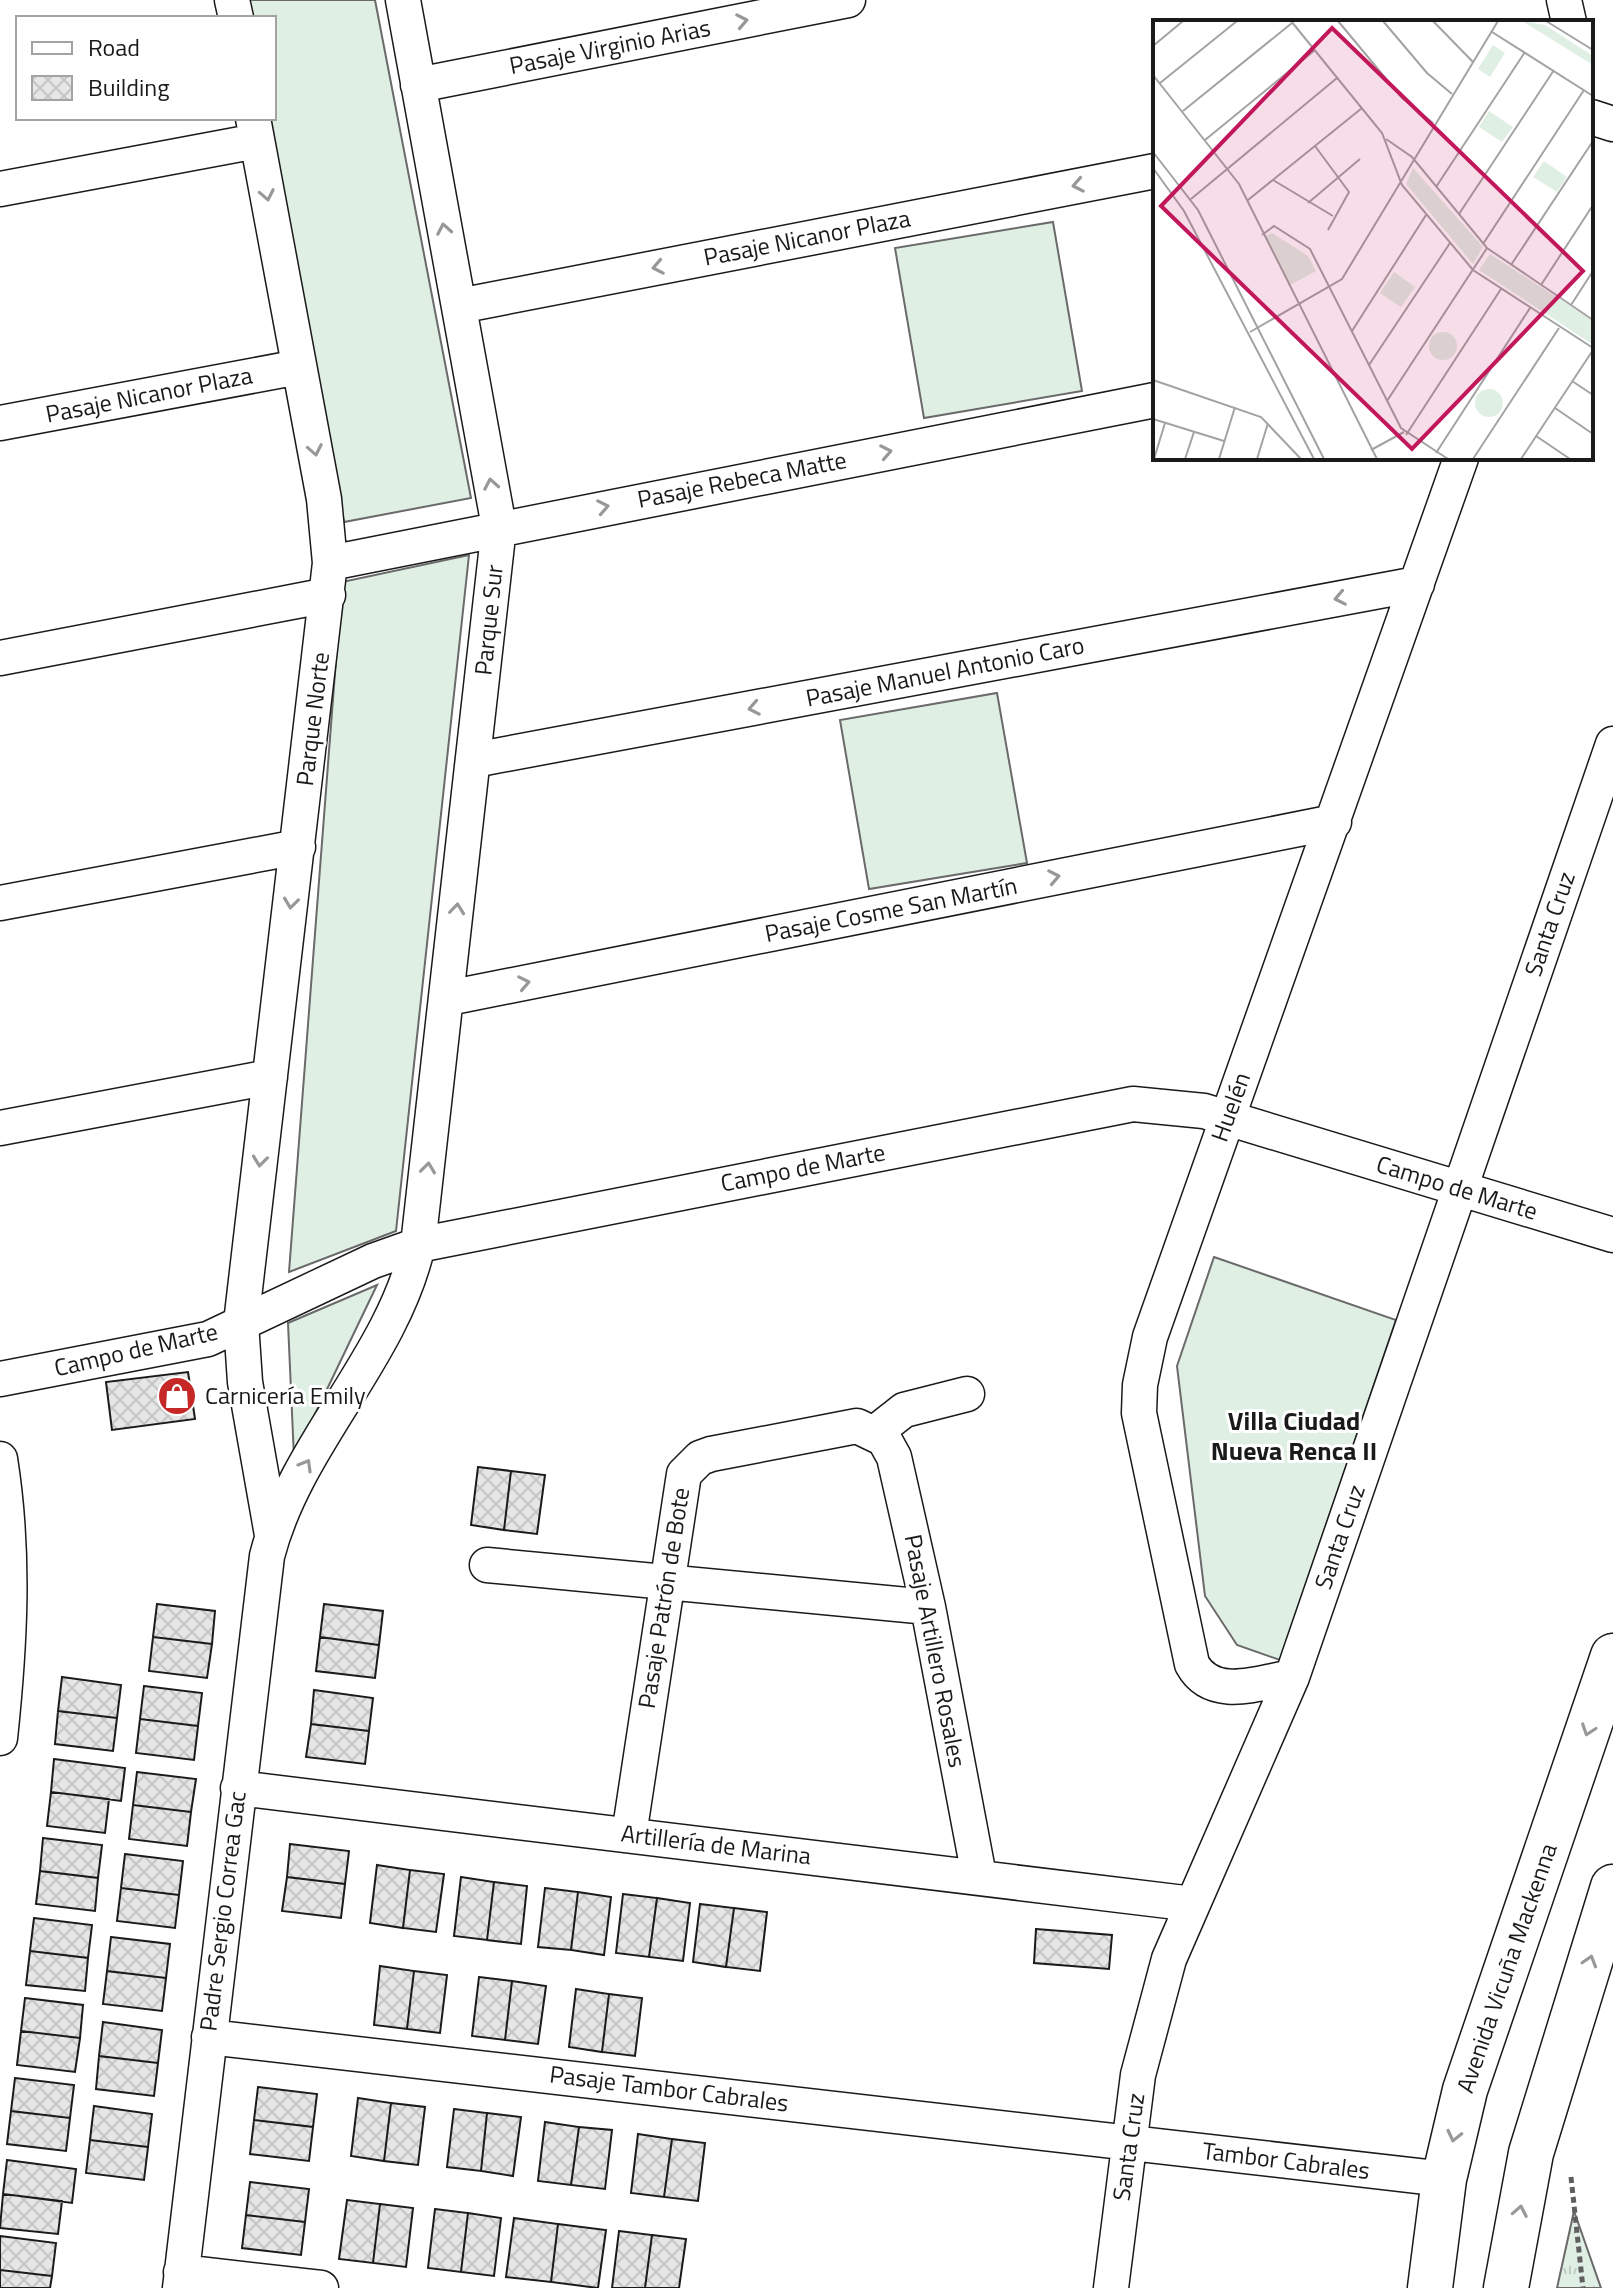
<svg xmlns="http://www.w3.org/2000/svg" width="1613" height="2288" viewBox="0 0 1613 2288" font-family="'Titillium Web',sans-serif">
<defs>
<pattern id="park-tufts" width="24" height="20" patternUnits="userSpaceOnUse" patternTransform="scale(2)"><rect width="24" height="20" fill="#e0efe3"/><path d="M3 7l-1-3M5 7V3M7 7l1-3M15 17l-1-3M17 17v-4M19 17l1-3" fill="none" stroke="#c0ccc2"/></pattern>
<pattern id="building-cross-hatch" width="8" height="8" patternUnits="userSpaceOnUse" patternTransform="scale(2)"><rect width="8" height="8" fill="#e6e6e6"/><path d="M0 0l8 8M0 8l8-8" fill="none" stroke="#c5c5c5"/></pattern>
</defs>
<rect width="100%" height="100%" fill="#fff"/>
<path fill="#e0efe3" stroke="#6a6a6a" stroke-width="2" d="M244 0H375L471 498 344 522 266 118H274V18H247Z
M1053 222 1082 391 924 418 895 248Z
M469 555 396 1231 289 1272 342 582Z
M997 693 1027 863 869 889 840 720Z
M1214 1257 1396 1320 1280 1660 1237 1645 1205 1596 1177 1366Z
M377 1285 294 1458 288 1323Z"/>
<path fill="url(#park-tufts)" stroke="#6a6a6a" stroke-width="2" d="M1574 2211 1601 2288H1557Z"/>
<path fill="url(#building-cross-hatch)" stroke="#1a1a1a" stroke-width="2" d="M188 1372 195 1419 112 1430 106 1382Z
M478 1467 511 1471 504 1530 471 1525Z
M511 1471 545 1475 537 1534 504 1530Z
M157 1604 215 1611 212 1644 153 1637Z
M324 1604 383 1611 379 1645 320 1637Z
M153 1637 212 1644 207 1678 149 1671Z
M320 1637 379 1645 375 1678 316 1671Z
M62 1677 121 1685 117 1718 58 1711Z
M144 1686 202 1693 198 1726 140 1719Z
M314 1690 373 1698 369 1731 311 1724Z
M58 1711 117 1718 113 1751 55 1744Z
M140 1719 198 1726 194 1760 136 1753Z
M311 1724 369 1731 365 1764 306 1757Z
M54 1759 125 1768 121 1801 51 1792Z
M137 1772 196 1779 191 1812 133 1805Z
M51 1792 109 1799 105 1833 47 1826Z
M133 1805 191 1812 187 1846 129 1839Z
M43 1838 102 1845 98 1878 40 1871Z
M290 1844 349 1851 345 1884 287 1877Z
M125 1854 183 1861 179 1895 121 1888Z
M377 1865 410 1870 403 1928 370 1923Z
M410 1870 444 1874 436 1932 403 1928Z
M40 1871 98 1878 95 1911 36 1904Z
M287 1877 345 1884 341 1918 282 1911Z
M461 1877 494 1882 487 1940 454 1936Z
M494 1882 527 1886 521 1944 487 1940Z
M121 1888 179 1895 175 1928 117 1921Z
M545 1888 578 1892 571 1950 538 1947Z
M578 1892 611 1897 604 1955 571 1950Z
M623 1894 657 1898 649 1957 616 1953Z
M657 1898 690 1903 683 1961 649 1957Z
M700 1904 734 1908 726 1967 693 1962Z
M734 1908 767 1912 760 1971 726 1967Z
M34 1918 92 1925 88 1958 30 1951Z
M1036 1929 1112 1935 1109 1969 1034 1963Z
M111 1937 170 1944 166 1978 107 1971Z
M30 1951 88 1958 85 1991 26 1985Z
M380 1966 414 1971 407 2029 374 2025Z
M107 1971 166 1978 162 2011 103 2004Z
M414 1971 447 1975 440 2033 407 2029Z
M479 1977 512 1981 505 2040 472 2036Z
M512 1981 546 1986 538 2044 505 2040Z
M576 1989 609 1994 602 2052 569 2047Z
M609 1994 642 1998 635 2056 602 2052Z
M25 1998 83 2005 80 2038 21 2031Z
M103 2022 162 2030 158 2063 99 2056Z
M21 2031 80 2038 75 2072 17 2065Z
M99 2056 158 2063 154 2096 96 2089Z
M15 2078 74 2085 70 2118 11 2111Z
M258 2087 317 2094 313 2127 254 2120Z
M358 2098 391 2103 384 2161 351 2156Z
M391 2103 425 2107 418 2165 384 2161Z
M94 2106 152 2114 148 2147 90 2140Z
M454 2109 487 2113 481 2171 447 2167Z
M11 2111 70 2118 66 2151 7 2144Z
M487 2113 521 2117 513 2176 481 2171Z
M254 2120 313 2127 309 2161 250 2154Z
M545 2122 579 2127 571 2185 538 2181Z
M579 2127 612 2130 605 2189 571 2185Z
M638 2134 672 2139 664 2197 631 2193Z
M672 2139 705 2143 698 2201 664 2197Z
M90 2140 148 2147 144 2180 86 2173Z
M7 2160 76 2169 72 2203 3 2194Z
M250 2182 309 2189 305 2222 246 2215Z
M3 2194 62 2201 58 2234 0 2228Z
M347 2200 380 2204 373 2263 339 2259Z
M380 2204 413 2208 406 2267 373 2263Z
M435 2209 468 2213 461 2272 428 2268Z
M468 2213 501 2218 494 2276 461 2272Z
M246 2215 305 2222 301 2255 242 2248Z
M514 2218 558 2224 551 2282 506 2277Z
M558 2224 606 2230 598 2288 551 2282Z
M619 2231 652 2235 645 2288H612Z
M652 2235 686 2239 679 2288H645Z
M0 2236 56 2243 52 2276 0 2270Z
M0 2270 52 2276 50 2288H0Z"/>
<g fill="none" stroke-linecap="round" stroke-linejoin="round">
<g stroke="#1a1a1a" stroke-width="37">
<path id="street" d="M232 0 236 18
M1564 0 1569 22
M418 85 848 0
M1591 117 1613 124
M253 118 324 499 330 563 241 1323 245 1382 272 1535
M0 189 257 141
M459 306 1155 171
M0 423 299 367
M330 563 1155 400
M0 658 328 595
M474 760 1417 584
M0 903 298 847
M448 998 1334 822
M0 1128 270 1077
M0 1379 208 1339 373 1261 418 1245 1133 1104 1204 1111 1613 1235
M876 1432 904 1410 967 1394
M0 1459C15 1553 10 1644 0 1738
M487 1565 928 1607
M1292 1677C1258 1683 1212 1701 1192 1664L1139 1413 1140 1385 1150 1337 1461 458
M238 1788 1193 1904
M629 1835 684 1474 700 1458 711 1454 857 1426 884 1439 894 1457 928 1607 979 1876
M209 2037 1444 2179
M181 2272 321 2288
M180 2288 267 1556C296 1443 392 1359 418 1245L499 527 403 0
M1111 2288 1138 2075 1169 1959 1292 1677 1613 744"/>
</g>
<g stroke="#1a1a1a" stroke-width="47">
<path id="secondary" d="M1430 2288 1444 2179 1465 2090 1613 1656
M1506 2288 1531 2153 1613 1887"/>
</g>
<path stroke="#5f5f5f" stroke-width="5" stroke-dasharray="6 4" stroke-linecap="butt" d="M1571 2177 1583 2288"/>
<use href="#street" stroke="#fff" stroke-width="34"/>
<use href="#secondary" stroke="#fff" stroke-width="44"/>
</g>
<defs><path id="oneway-chevron" d="M-2-3.5L2.5 0L-2 3.5" fill="none" stroke-width="1.6" stroke-linecap="round" stroke-linejoin="round" transform="scale(2)"/></defs>
<g stroke="#989898">
<use href="#oneway-chevron" transform="translate(742 21) rotate(-11)"/>
<use href="#oneway-chevron" transform="translate(1078 185) rotate(169)"/>
<use href="#oneway-chevron" transform="translate(267 195) rotate(79)"/>
<use href="#oneway-chevron" transform="translate(444 229) rotate(-100)"/>
<use href="#oneway-chevron" transform="translate(658 267) rotate(169)"/>
<use href="#oneway-chevron" transform="translate(315 450) rotate(79)"/>
<use href="#oneway-chevron" transform="translate(886 452) rotate(-11)"/>
<use href="#oneway-chevron" transform="translate(491 484) rotate(-100)"/>
<use href="#oneway-chevron" transform="translate(603 507) rotate(-11)"/>
<use href="#oneway-chevron" transform="translate(1340 598) rotate(169)"/>
<use href="#oneway-chevron" transform="translate(754 708) rotate(169)"/>
<use href="#oneway-chevron" transform="translate(1054 877) rotate(-11)"/>
<use href="#oneway-chevron" transform="translate(291 903) rotate(97)"/>
<use href="#oneway-chevron" transform="translate(457 909) rotate(-84)"/>
<use href="#oneway-chevron" transform="translate(524 983) rotate(-11)"/>
<use href="#oneway-chevron" transform="translate(260 1161) rotate(97)"/>
<use href="#oneway-chevron" transform="translate(428 1168) rotate(-83)"/>
<use href="#oneway-chevron" transform="translate(306 1465) rotate(-60)"/>
<use href="#oneway-chevron" transform="translate(1588 1730) rotate(109)"/>
<use href="#oneway-chevron" transform="translate(1590 1961) rotate(-73)"/>
<use href="#oneway-chevron" transform="translate(1454 2136) rotate(103)"/>
<use href="#oneway-chevron" transform="translate(1520 2211) rotate(-79)"/>
</g>
<defs>
<g id="shop-disc" transform="scale(2)"><circle r="9.5" fill="#c62828" stroke="#fff"/><path d="M-5-2.5h2.3a2.7 3.5 0 0 1 5.4 0H5L5.5 6h-11ZM-1.5-2.5h3a1.5 2.3 0 0 0-3 0Z" fill="#fff"/></g>
</defs>
<g fill-rule="evenodd">
<use href="#shop-disc" x="177" y="1396"/>
</g>
<g text-anchor="middle" stroke-width="6" stroke-linejoin="round" paint-order="stroke">
<g font-size="24" fill="#1a1a1a" stroke="#fff">
<text transform="translate(610 47) rotate(-11)" y="8">Pasaje Virginio Arias</text>
<text transform="translate(807 238) rotate(-11)" y="8">Pasaje Nicanor Plaza</text>
<text transform="translate(149 395) rotate(-11)" y="8">Pasaje Nicanor Plaza</text>
<text transform="translate(742 480) rotate(-11)" y="8">Pasaje Rebeca Matte</text>
<text transform="translate(489 620) rotate(-84)" y="8">Parque Sur</text>
<text transform="translate(945 672) rotate(-11)" y="8">Pasaje Manuel Antonio Caro</text>
<text transform="translate(313 719) rotate(-83)" y="8">Parque Norte</text>
<text transform="translate(891 910) rotate(-11)" y="8">Pasaje Cosme San Martín</text>
<text transform="translate(1550 924) rotate(-71)" y="8">Santa Cruz</text>
<text transform="translate(1231 1107) rotate(-70)" y="8">Huelén</text>
<text transform="translate(803 1168) rotate(-11)" y="8">Campo de Marte</text>
<text transform="translate(1457 1188) rotate(17)" y="8">Campo de Marte</text>
<text transform="translate(136 1350) rotate(-13)" y="8">Campo de Marte</text>
<text transform="translate(1340 1537) rotate(-71)" y="8">Santa Cruz</text>
<text transform="translate(664 1598) rotate(-81)" y="8">Pasaje Patrón de Bote</text>
<text transform="translate(935 1651) rotate(79)" y="8">Pasaje Artillero Rosales</text>
<text transform="translate(716 1845) rotate(7)" y="8">Artillería de Marina</text>
<text transform="translate(223 1911) rotate(-83)" y="8">Padre Sergio Correa Gac</text>
<text transform="translate(1507 1968) rotate(-71)" y="8">Avenida Vicuña Mackenna</text>
<text transform="translate(669 2089) rotate(7)" y="8">Pasaje Tambor Cabrales</text>
<text transform="translate(1129 2147) rotate(-82)" y="8">Santa Cruz</text>
<text transform="translate(1286 2161) rotate(7)" y="8">Tambor Cabrales</text>
</g>
<g font-size="24" fill="#1a1a1a" stroke="#fff" text-anchor="start">
<text x="205" y="1404">Carnicería Emily</text>
</g>
<g font-size="26" font-weight="bold" fill="#1a1a1a" stroke="#fff">
<text x="1294" y="1430">Villa Ciudad<tspan x="1294" dy="30">Nueva Renca II</tspan></text>
</g>
</g>
<g transform="translate(1153 20)">
<rect width="440" height="440" fill="#fff"/>
<path d="M369 1 392 5 440 36V45ZM340 25 352 33 337 57 325 49ZM336 91 360 107 349 122 326 107ZM391 141 414 157 404 172 380 157ZM260 148 330 227 320 244 253 164ZM119 213 155 236 163 251 137 265 112 216ZM337 234 440 301 439 324 326 250ZM241 252 262 267 248 287 227 273ZM276 326a14 14 0 1 1 28 0a14 14 0 1 1-28 0ZM322 383a14 14 0 1 1 28 0a14 14 0 1 1-28 0Z" fill="#e0efe3"/>
<path fill="none" stroke="#a3a3a3" stroke-width="2" d="M138 1 229 113 249 165 320 250 440 328M185 1 249 78 280 103M230 1 274 53 299 74M280 1 320 42M393 1 440 30M339 12 440 76M0 26 30 1M0 55 86 164 224 439M7 63 84 1M30 91 139 3M233 119 259 137 334 228 440 300M52 120 162 30M162 126 196 172 175 210M0 132 45 190 171 439M0 148 31 191 161 439M120 160 180 196M283 167 372 32M38 179 184 58M95 180 209 88M155 183 207 139M306 194 401 50M109 215 121 206 157 229 248 408 295 439M330 224 431 70M358 245 440 121M388 265 440 185M418 285 440 251M199 311 273 195M97 312 189 259 345 1M216 345 297 223M0 360 108 397 148 439M419 361 440 375M234 381 334 228M402 388 440 414M0 399 71 421M253 415 348 269M383 416 417 439M218 430 251 412M283 433 377 288M1 439 12 403M32 439 41 412M66 439 82 387M104 439 115 403M320 439 406 308M368 439 440 330"/>
<path fill="#c2185b" fill-opacity="0.15" stroke="#c2185b" stroke-width="4" d="M179 8 430 251 259 429 8 186Z"/>
<rect width="440" height="440" fill="none" stroke="#1a1a1a" stroke-width="4"/>
</g>
<rect x="16" y="16" width="260" height="104" fill="#ffffff" stroke="#a3a3a3" stroke-width="2"/>
<rect x="32" y="42" width="40" height="12" fill="#ffffff" stroke="#a3a3a3" stroke-width="2"/>
<text x="88" y="56" font-size="24" fill="#1a1a1a">Road</text>
<rect x="32" y="76" width="40" height="24" fill="url(#building-cross-hatch)" stroke="#a3a3a3" stroke-width="2"/>
<text x="88" y="96" font-size="24" fill="#1a1a1a">Building</text>
</svg>
